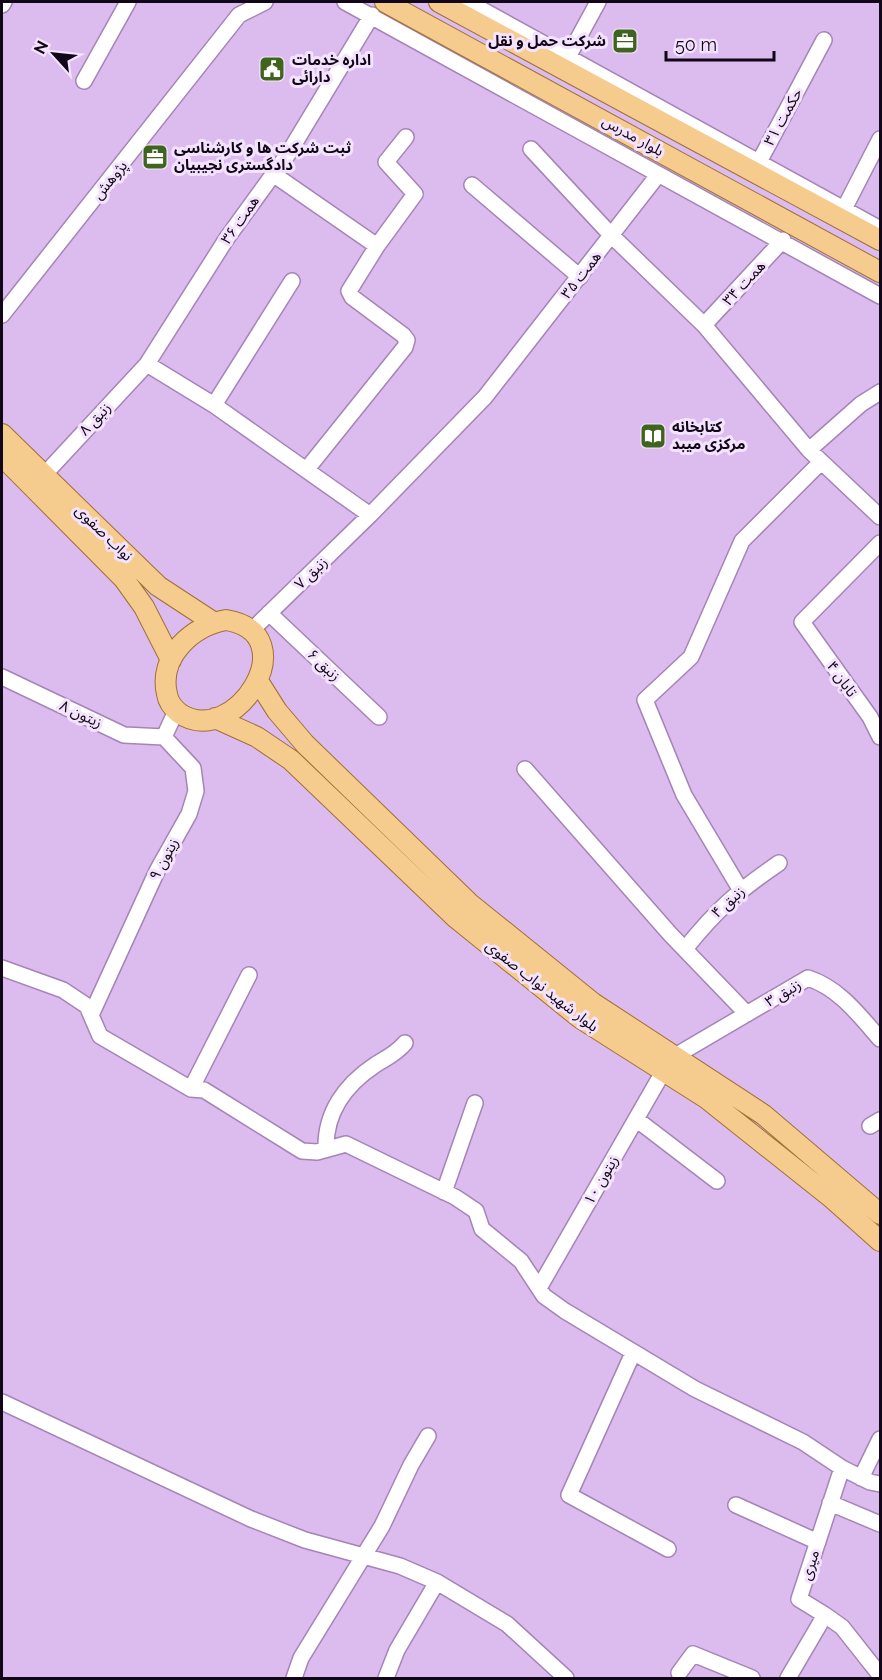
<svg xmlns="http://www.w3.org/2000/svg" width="882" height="1680" viewBox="0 0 882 1680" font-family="Raleway,'Noto Sans Arabic',sans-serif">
<rect width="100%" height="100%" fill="#dcbbee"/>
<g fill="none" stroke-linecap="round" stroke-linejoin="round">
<g stroke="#a485b5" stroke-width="18">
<path id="minor" d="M345 2 880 296
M468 2 880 229
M2 5 4 2
M568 57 598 2
M84 81 128 2
M531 149 611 235 704 325 809 450 880 517
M759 162 824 40
M273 174 377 246
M472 185 580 277
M844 209 880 139
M2 315 239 15 265 2
M704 325 783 240
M147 364 214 405 370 515
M214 405 292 281
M809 450 861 404 880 392
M307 469 405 347 407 340 403 335 352 297 349 291 377 246 415 194 386 162 406 137
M44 475 147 364 227 238 288 154 372 15
M880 543 802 622 870 717 880 737
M269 613 379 717
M252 630 370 515 485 397 658 175
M2 677 124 735 164 737
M525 769 670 934 747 1014
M740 889 684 795 645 700 691 657 742 541 821 462
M685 949C717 909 737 892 779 863
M2 968 63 990 87 1006 100 1036 191 1089 204 1090 302 1151 317 1152 346 1144 455 1197 476 1211 482 1229 521 1261 544 1296 565 1311 695 1389 803 1442 842 1468 870 1482 880 1484
M92 1013 157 871 189 814 196 791 193 768 164 737 176 711
M675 1056 808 978C839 988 859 1015 880 1039
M191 1089 249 975
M636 1119 717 1181
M870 1126 880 1120
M326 1149C325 1113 345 1085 375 1065 386 1058 396 1054 405 1043
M444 1192 475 1103
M539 1288 663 1072
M633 1353 569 1495 668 1549
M2 1402 251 1519 305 1540 400 1566 437 1582 507 1624 566 1678
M861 1478 880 1439
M830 1503 880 1524
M736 1505 818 1542
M825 1615 842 1627 880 1675
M679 1673 693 1654 752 1678
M294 1678 301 1658 382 1526 411 1465 428 1436
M386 1678 397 1650 437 1582
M788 1678 825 1615 799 1599 842 1468"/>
</g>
<g stroke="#a17034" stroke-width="22">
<path id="major" d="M385 2 880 272
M439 2 880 240
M2 434 158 586 213 622
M2 456 124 579 144 607 171 660
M226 620C309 634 234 751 179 713 173 708 168 701 167 694 158 656 193 626 226 620Z
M258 681 277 711 305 744 469 903 593 1003 764 1115 880 1214
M215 718 257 737 291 760 456 918 580 1018 706 1098 833 1199 880 1241"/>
</g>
<use href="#minor" stroke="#fff" stroke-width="15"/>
<use href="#major" stroke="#f5cb8e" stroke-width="20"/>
</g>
<defs>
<g id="office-square" transform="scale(1.35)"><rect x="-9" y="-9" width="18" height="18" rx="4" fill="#3e641d" stroke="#f4e3fd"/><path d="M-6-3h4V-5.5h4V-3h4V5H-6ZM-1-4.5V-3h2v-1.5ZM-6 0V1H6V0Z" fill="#fff"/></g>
<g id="civic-square" transform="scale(1.35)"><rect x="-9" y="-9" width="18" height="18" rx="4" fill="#3e641d" stroke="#f4e3fd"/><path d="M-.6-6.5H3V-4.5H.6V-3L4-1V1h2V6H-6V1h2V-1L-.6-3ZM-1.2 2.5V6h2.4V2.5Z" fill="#fff"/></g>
<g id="library-square" transform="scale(1.35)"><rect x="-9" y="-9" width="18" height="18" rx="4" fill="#3e641d" stroke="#f4e3fd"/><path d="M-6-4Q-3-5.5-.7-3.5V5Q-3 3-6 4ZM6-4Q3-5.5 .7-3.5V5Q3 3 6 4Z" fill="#fff"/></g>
</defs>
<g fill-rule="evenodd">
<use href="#office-square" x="625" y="41"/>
<use href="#civic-square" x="272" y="69"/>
<use href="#office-square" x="155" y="157"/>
<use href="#library-square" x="653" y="436"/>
</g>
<g text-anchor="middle" stroke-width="6" stroke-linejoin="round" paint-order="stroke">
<g font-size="15" font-weight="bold" fill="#120718" stroke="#f4e3fd" text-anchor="start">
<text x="606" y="46" text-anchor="end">شرکت حمل و نقل</text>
<text x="292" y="65">اداره خدمات<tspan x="292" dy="17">دارائی</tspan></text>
<text x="174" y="153">ثبت شرکت ها و کارشناسی<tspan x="174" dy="17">دادگستری نجیبیان</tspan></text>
<text x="672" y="432">کتابخانه<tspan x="672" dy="17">مرکزی میبد</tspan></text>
</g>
<g font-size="15" fill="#120718" stroke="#f4e3fd">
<text transform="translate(783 117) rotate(-61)" y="5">حکمت ۳۱</text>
<text transform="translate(633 136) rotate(29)" y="5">بلوار مدرس</text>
<text transform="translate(110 180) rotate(-51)" y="5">پژوهش</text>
<text transform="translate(240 220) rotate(-55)" y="5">همت ۳۶</text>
<text transform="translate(581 275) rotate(-52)" y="5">همت ۳۵</text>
<text transform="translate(744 283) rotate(-47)" y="5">همت ۳۴</text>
<text transform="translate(95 419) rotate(-47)" y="5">زنبق ۸</text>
<text transform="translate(104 533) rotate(44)" y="5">نواب صفوی</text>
<text transform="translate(311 573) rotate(-44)" y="5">زنبق ۷</text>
<text transform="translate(324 665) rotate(43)" y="5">زنبق ۶</text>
<text transform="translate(842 679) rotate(54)" y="5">تابان ۴</text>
<text transform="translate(81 714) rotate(25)" y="5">زیتون ۸</text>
<text transform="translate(164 859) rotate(-62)" y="5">زیتون ۹</text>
<text transform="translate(728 902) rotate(-42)" y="5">زنبق ۴</text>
<text transform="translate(542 986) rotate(38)" y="5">بلوار شهید نواب صفوی</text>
<text transform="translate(783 993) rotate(-31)" y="5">زنبق ۳</text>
<text transform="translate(601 1180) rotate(-60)" y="5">زیتون ۱۰</text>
<text transform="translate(810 1565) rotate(-72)" y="5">میری</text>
</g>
</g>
<rect width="882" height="1680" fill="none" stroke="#120718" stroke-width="6"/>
<g transform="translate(54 54) rotate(297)" stroke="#f4e3fd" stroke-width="4.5" paint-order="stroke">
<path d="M0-4.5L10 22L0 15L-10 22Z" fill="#120718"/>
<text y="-9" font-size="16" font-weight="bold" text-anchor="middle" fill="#120718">N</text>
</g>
<path d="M666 51v9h108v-9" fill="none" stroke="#120718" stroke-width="3"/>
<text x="675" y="51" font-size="18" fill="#120718" stroke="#f4e3fd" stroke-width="4.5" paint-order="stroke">50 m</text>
</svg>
